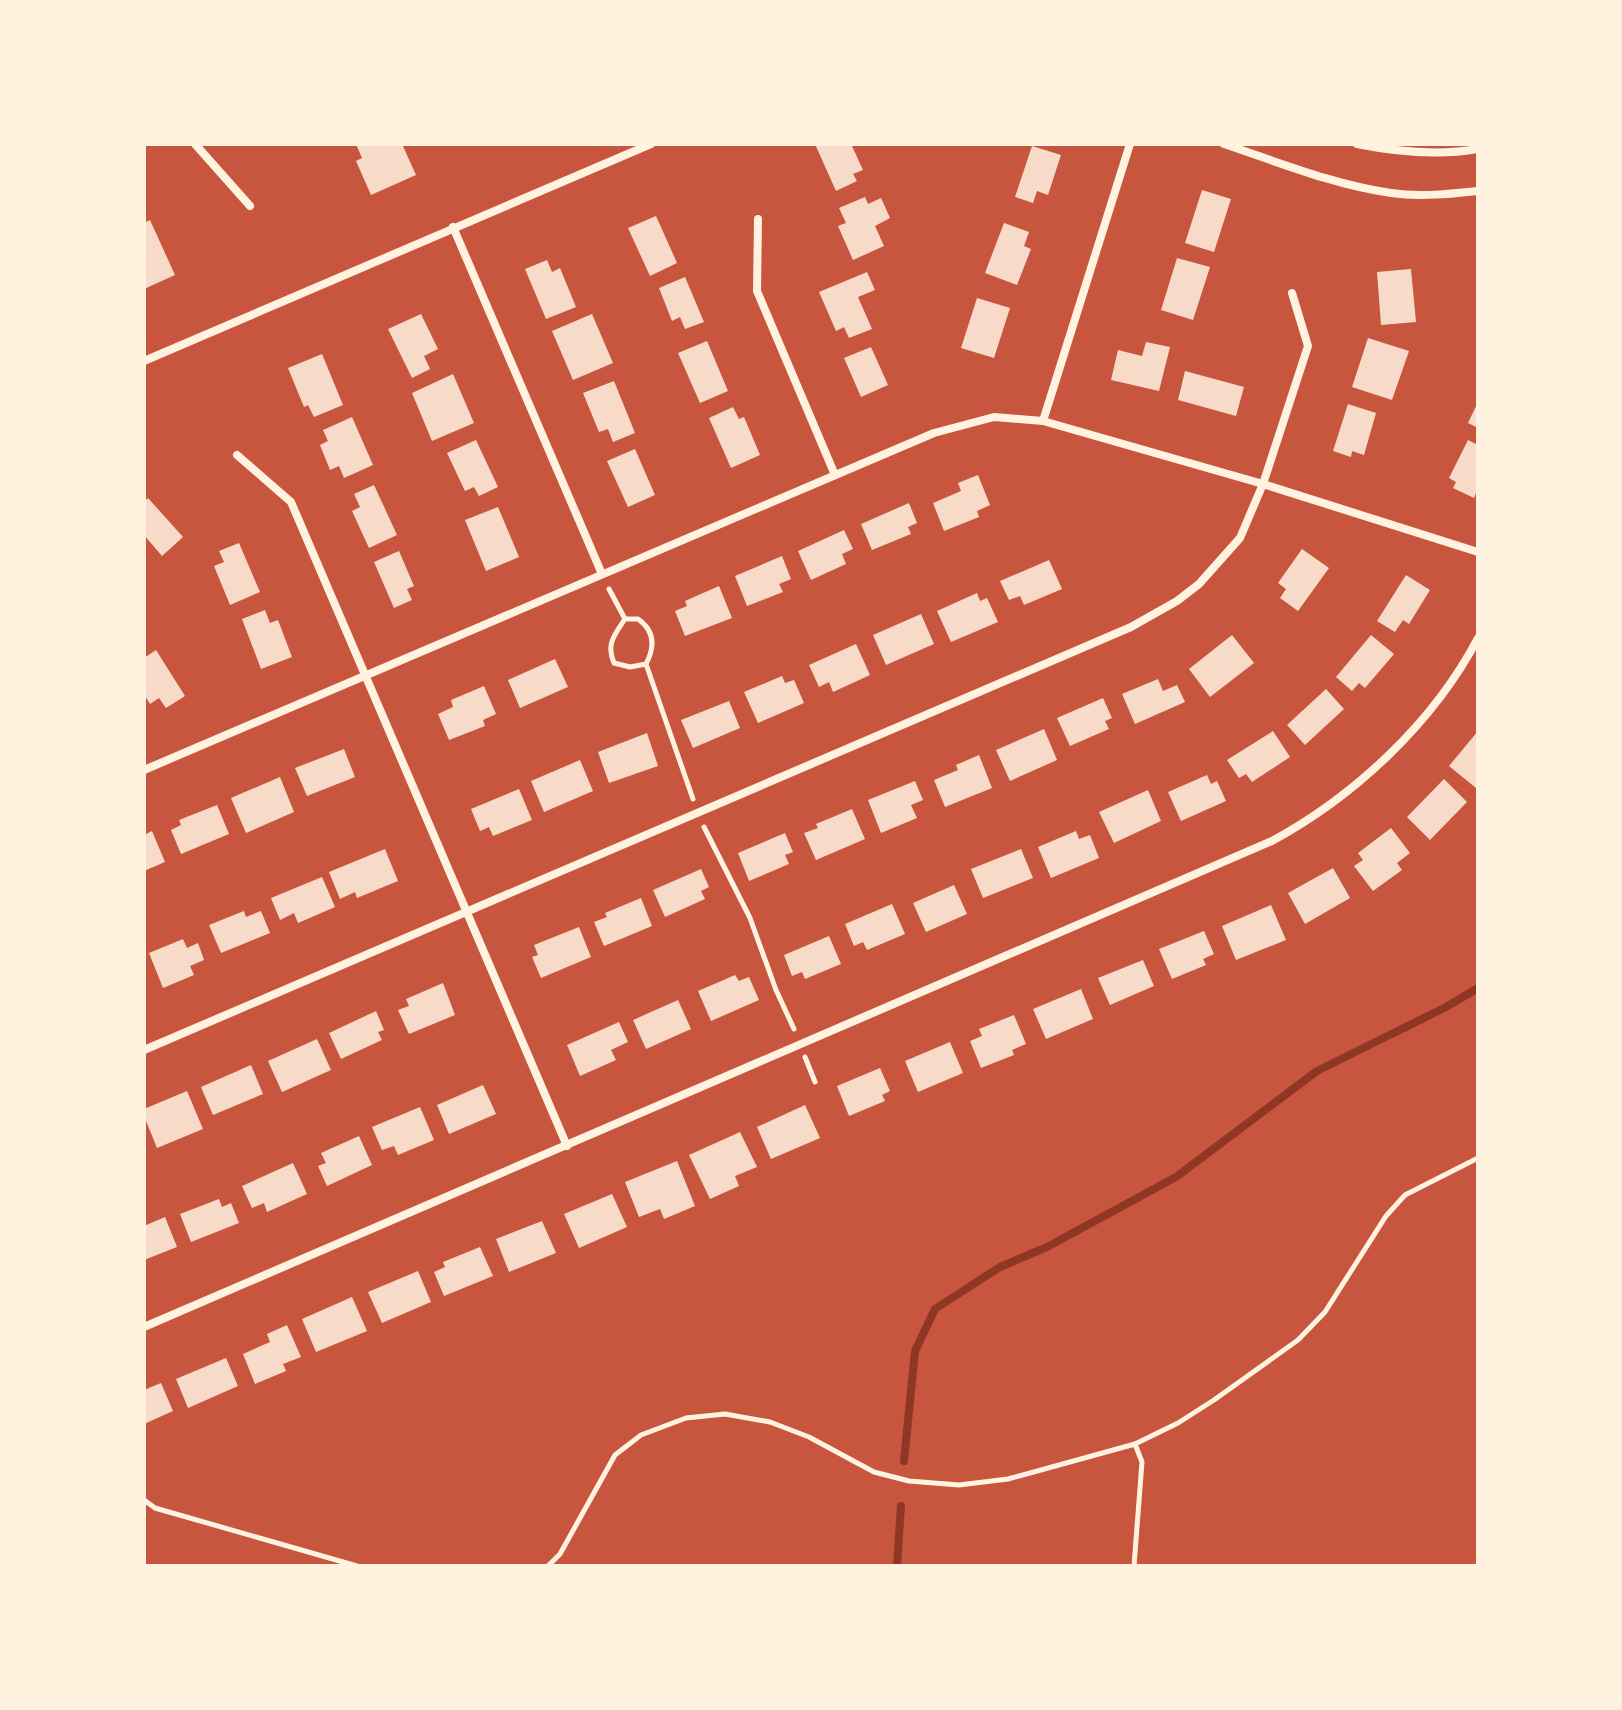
<svg xmlns="http://www.w3.org/2000/svg" width="1622" height="1710" viewBox="0 0 1622 1710" font-family="'PT Sans Narrow',sans-serif">
<rect width="100%" height="100%" fill="#c8553d"/>
<g fill="none" stroke-linecap="round" stroke-linejoin="round">
<path stroke="#8f3625" stroke-width="8" d="M904 1461 915 1351 935 1309 1000 1267 1047 1247 1176 1177 1317 1071 1446 1007 1478 988
M897 1566 901 1506"/>
</g>
<path fill="#f7dbc8" d="M356 144H402L416 175 371 195 356 161 362 158Z
M815 144H851L863 170 853 174 857 181 836 191Z
M1032 146 1061 155 1048 195 1037 191 1033 203 1015 197Z
M1202 190 1231 199 1214 252 1185 243Z
M865 197 868 204 881 198 890 218 875 226 884 246 853 260 838 226 846 223 839 208Z
M656 216 677 263 650 276 628 228Z
M150 220 175 275 144 289V223Z
M1004 223 1029 232 1024 246 1031 249 1017 285 985 273Z
M1177 258 1210 267 1193 320 1161 310Z
M547 260 552 272 560 268 576 307 546 319 525 269Z
M1411 269 1416 322 1381 325 1377 272Z
M867 272 875 290 858 297 872 329 849 338 844 327 836 331 819 292Z
M685 277 704 322 685 329 680 317 672 321 659 288Z
M977 298 1010 308 994 358 961 348Z
M421 314 438 349 424 356 430 369 412 378 388 329Z
M592 314 613 363 573 380 552 331Z
M1368 338 1409 351 1392 400 1352 387Z
M707 341 728 391 700 403 678 353Z
M1146 342 1170 347 1159 391 1111 380 1118 350 1142 356Z
M871 347 888 385 861 397 844 358Z
M322 354 343 405 314 417 308 405 304 407 288 368Z
M1185 371 1244 387 1236 416 1178 400Z
M453 374 474 423 432 441 412 393Z
M614 381 635 433 613 442 608 429 599 432 583 393Z
M1478 402V428L1468 423Z
M1348 404 1376 413 1364 455 1352 451 1351 457 1333 451Z
M733 407 739 419 744 417 760 455 731 468 709 418Z
M352 417 373 465 344 478 339 466 330 470 320 445 328 441 323 430Z
M476 440 498 487 479 496 474 487 465 491 447 453Z
M1468 440 1478 445V488L1474 498 1453 488 1456 482 1449 478Z
M635 449 655 495 628 507 607 461Z
M978 475 990 505 977 511 979 517 944 531 933 503 961 491 958 483Z
M374 485 397 535 369 548 352 511 360 507 354 494Z
M148 498 183 537 162 556 144 535V502Z
M909 503 917 523 908 527 911 534 872 550 861 524Z
M498 507 519 557 486 571 465 520Z
M844 530 853 549 842 554 846 564 811 580 798 551Z
M239 543 260 592 230 605 214 566 224 562 219 551Z
M1302 549 1329 568 1298 611 1280 598 1286 589 1278 583Z
M399 551 414 586 407 589 412 600 394 608 374 562Z
M782 556 791 579 779 584 783 592 747 606 735 576Z
M1049 560 1062 589 1024 605 1020 596 1009 600 1000 581Z
M1406 575 1430 590 1409 624 1403 620 1395 632 1377 621Z
M719 586 732 618 685 636 675 611 687 606 685 601Z
M977 593 980 601 987 598 998 622 951 642 937 611Z
M265 610 270 623 278 620 292 657 261 669 242 619Z
M921 614 934 644 886 665 873 635Z
M1232 635 1254 663 1210 697 1189 669Z
M1371 635 1394 654 1365 688 1359 683 1352 691 1336 677Z
M856 644 870 675 833 692 829 682 819 687 809 665Z
M156 650 185 696 166 708 159 698 150 704 144 694V658Z
M555 659 568 687 520 708 508 680Z
M782 676 785 683 794 680 804 703 758 723 744 692Z
M1158 679 1163 691 1177 685 1185 702 1135 724 1122 694Z
M484 686 496 714 483 720 485 726 449 740 438 714 453 707 451 700Z
M1326 689 1344 709 1305 745 1287 725Z
M1103 698 1112 718 1105 721 1109 729 1070 746 1057 718Z
M729 701 740 728 693 748 681 720Z
M1044 729 1057 760 1010 781 996 750Z
M1273 731 1290 757 1252 782 1246 774 1239 778 1227 760Z
M1478 731V785L1476 788 1449 766Z
M647 733 658 766 609 783 598 752Z
M344 749 355 777 307 796 295 768Z
M979 755 992 788 945 807 934 780 958 770 956 765Z
M580 760 593 791 544 812 531 781Z
M1207 775 1211 784 1217 781 1226 801 1181 821 1168 792Z
M280 777 294 812 246 833 231 798Z
M1444 779 1467 802 1430 840 1407 817Z
M915 781 923 800 911 805 917 818 881 833 868 800Z
M519 789 532 820 493 836 489 827 480 831 471 809Z
M1148 790 1161 821 1114 843 1099 812Z
M217 805 229 834 181 854 171 830 181 825 179 820Z
M852 809 865 839 816 860 804 833 818 828 816 824Z
M1391 828 1410 853 1397 863 1402 870 1373 891 1354 866 1363 860 1358 853Z
M152 831 165 862 144 871V835Z
M1076 831 1079 839 1090 835 1099 858 1051 878 1038 847Z
M785 833 793 852 785 855 789 864 749 881 738 853Z
M385 849 398 881 357 898 355 892 340 899 329 872Z
M1021 849 1033 878 983 898 971 869Z
M1333 868 1350 898 1305 924 1288 893Z
M701 869 709 887 701 891 705 899 665 917 653 890Z
M322 877 335 907 298 923 294 913 280 920 271 898Z
M954 885 967 914 926 932 913 903Z
M641 898 652 926 604 946 594 922 607 917 605 913Z
M892 904 905 934 867 950 863 942 854 946 845 924Z
M1271 905 1286 940 1236 960 1222 926Z
M244 911 246 917 261 911 270 933 221 953 209 925Z
M579 927 591 957 541 978 532 957 538 955 534 945Z
M1204 931 1214 954 1203 959 1206 965 1172 979 1159 949Z
M829 936 841 964 805 979 802 972 792 976 784 955Z
M183 939 187 948 198 943 204 960 190 966 194 975 163 988 149 953Z
M1143 960 1154 986 1110 1005 1098 978Z
M735 975 739 981 749 977 759 1000 711 1021 698 991Z
M443 983 455 1015 409 1034 398 1010 409 1006 406 999Z
M1081 989 1093 1019 1046 1039 1033 1009Z
M678 1000 691 1029 646 1049 633 1020Z
M376 1011 384 1030 378 1032 382 1040 341 1059 329 1033Z
M1014 1015 1026 1044 1012 1050 1014 1055 981 1068 970 1041 982 1036 979 1029Z
M619 1022 628 1042 611 1050 616 1060 580 1076 567 1045Z
M317 1039 331 1070 282 1092 268 1061Z
M950 1042 963 1073 918 1092 905 1061Z
M251 1065 263 1094 213 1115 201 1087Z
M880 1068 890 1091 882 1095 885 1101 849 1116 837 1086Z
M483 1085 496 1114 449 1134 437 1105Z
M187 1091 203 1129 157 1148 144 1116V1109Z
M805 1105 820 1138 771 1159 757 1127Z
M420 1107 434 1140 398 1155 394 1146 382 1150 372 1127Z
M740 1132 757 1167 735 1176 739 1186 710 1199 689 1155Z
M359 1136 372 1165 327 1186 318 1166 326 1163 321 1153Z
M677 1161 695 1206 664 1219 660 1209 639 1217 625 1182Z
M293 1163 307 1194 267 1212 264 1203 252 1208 242 1186Z
M612 1194 627 1227 579 1248 564 1214Z
M219 1199 222 1207 231 1203 239 1223 191 1242 180 1214Z
M165 1217 177 1247 144 1260V1226Z
M542 1221 556 1253 509 1272 496 1239Z
M480 1247 493 1276 444 1296 434 1272 445 1267 443 1262Z
M418 1271 431 1302 382 1323 368 1292Z
M352 1297 367 1331 316 1352 302 1319Z
M287 1325 301 1357 283 1364 286 1371 255 1384 243 1354 270 1342 267 1334Z
M226 1358 238 1386 188 1408 176 1379Z
M161 1383 173 1411 144 1424V1390Z"/>
<g fill="none" stroke-linecap="round" stroke-linejoin="round">
<path stroke="#fff3e0" stroke-width="5" d="M609 589 625 619H638C655 631 655 647 646 664L693 799
M625 619C614 635 606 645 614 663L630 667 646 664
M704 827 750 918 776 990 794 1029
M805 1057 815 1082
M144 1500 155 1508 357 1566
M548 1566 560 1554 615 1455 641 1435 686 1418 725 1414 770 1422 809 1437 874 1472 909 1481 959 1485 1008 1479 1135 1444 1178 1423 1214 1400 1298 1340 1325 1312 1386 1216 1405 1195 1478 1158
M1134 1566 1142 1462 1135 1444"/>
<path stroke="#fff3e0" stroke-width="8" d="M195 144 250 206
M1224 144C1278 162 1334 185 1391 193 1419 197 1450 194 1478 191
M1357 144C1397 152 1437 156 1478 149
M758 219 757 291 835 475
M453 227 602 574
M144 361 651 144
M1043 421 1130 144
M237 455 291 502 567 1146
M144 770 934 433 994 417 1043 421 1263 484 1478 552
M144 1050 1131 627 1177 601 1199 584 1240 538 1263 484 1308 346 1292 293
M144 1327 1272 841C1355 796 1434 722 1478 638"/>
</g>
<rect width="1622" height="1710" fill="none" stroke="#fff3e0" stroke-width="292"/>
</svg>
